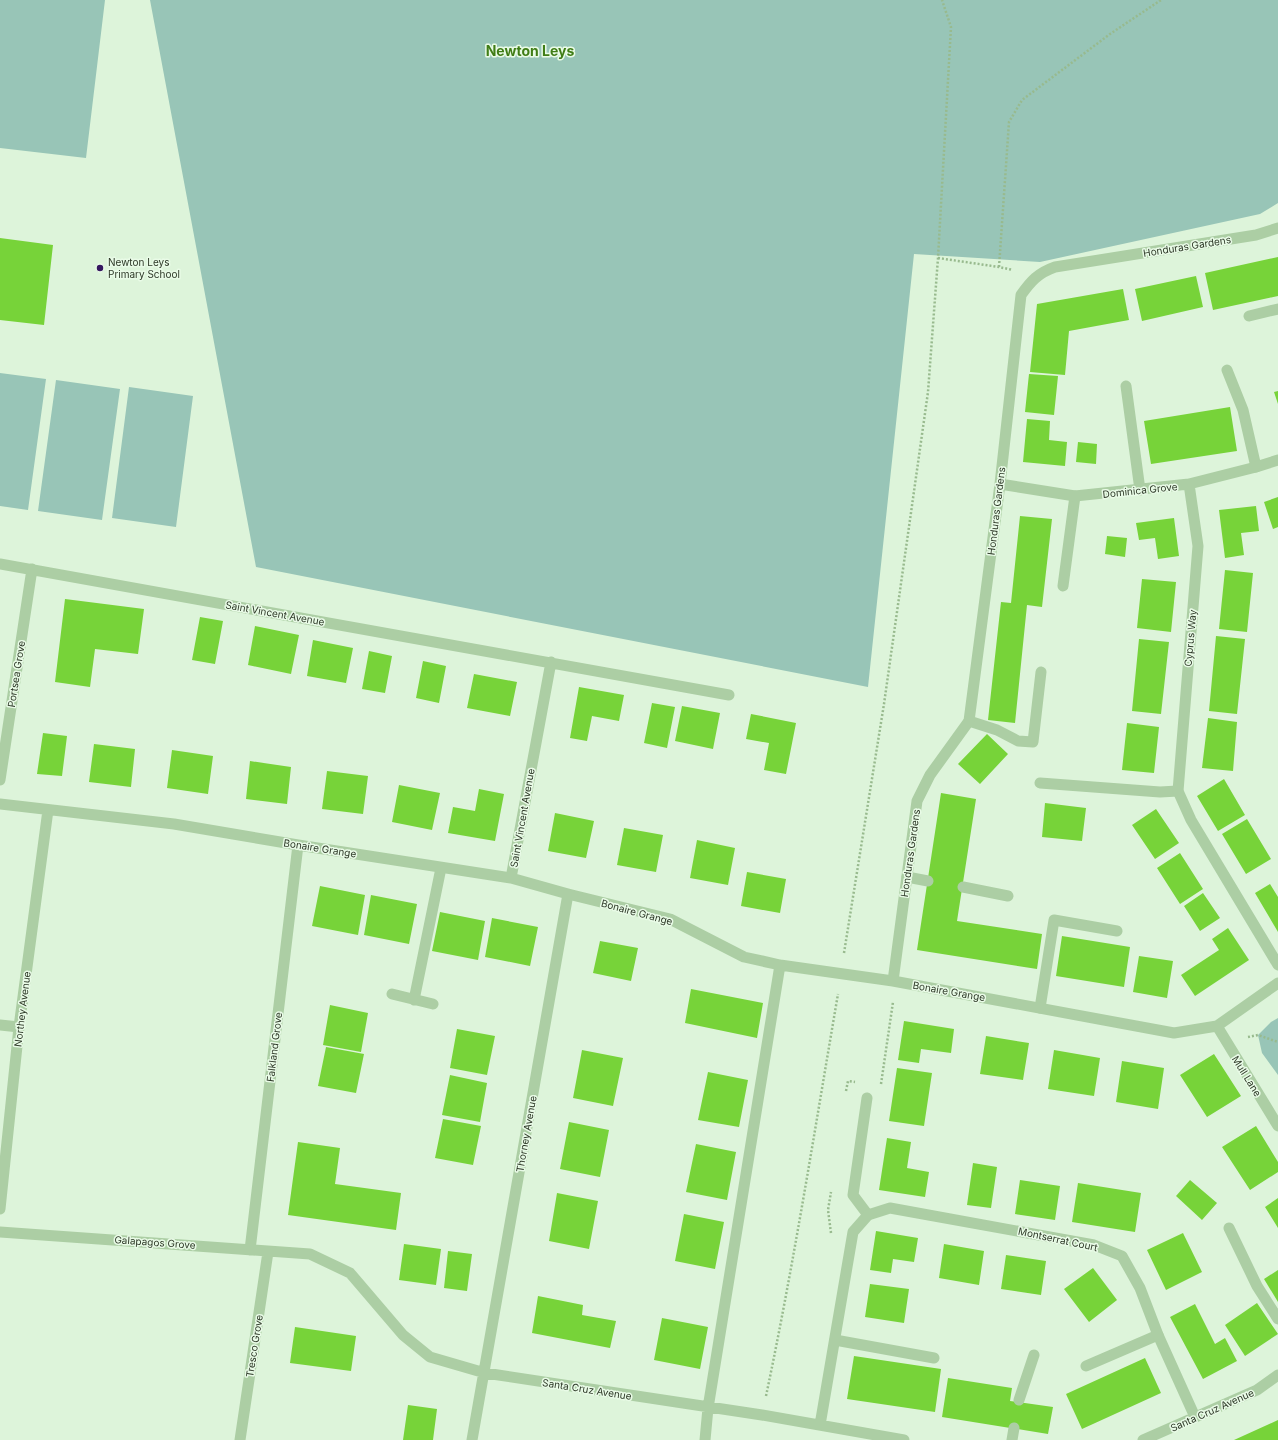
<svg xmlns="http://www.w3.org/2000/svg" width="1278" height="1440" viewBox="0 0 1278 1440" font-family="Inter,sans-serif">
<rect width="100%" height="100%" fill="#ddf4da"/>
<path fill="#98c5b7" d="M0 0H105L86 158 0 148Z
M150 0H1278V203L1260 214 1040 262 914 254 868 687 256 567Z
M0 373 46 379 28 510 0 506Z
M56 380 120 389 102 520 38 511Z
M129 387 193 396 176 527 112 518Z
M1278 1018V1075L1262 1053 1258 1035 1271 1022Z"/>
<path fill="#77d339" d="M0 238 53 245 44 325 0 320Z
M1278 257V296L1213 310 1205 273Z
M1196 276 1203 307 1142 321 1135 289Z
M1123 289 1129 320 1069 331 1065 375 1030 372 1037 304Z
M1029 374 1058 376 1054 415 1025 412Z
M1278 391V404L1274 392Z
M1230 407 1237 451 1151 464 1144 421Z
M1027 419 1050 421 1049 440 1067 442 1065 466 1023 462Z
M1078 442 1097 444 1096 464 1076 462Z
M1278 497V527L1273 529 1264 502Z
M1256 506 1259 531 1241 533 1244 555 1225 558 1219 510Z
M1020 516 1052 519 1042 607 1027 605 1015 723 988 720 1001 602 1011 603Z
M1174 518 1179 556 1158 559 1155 538 1139 540 1136 523Z
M1107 536 1127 538 1125 557 1105 554Z
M1225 570 1253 573 1247 632 1219 629Z
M1142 579 1176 582 1171 632 1137 628Z
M65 599 144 609 138 654 95 649 90 687 55 682Z
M200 617 223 621 215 664 192 660Z
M255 626 299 635 291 674 248 665Z
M1216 636 1245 639 1237 714 1209 711Z
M1139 639 1169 642 1161 714 1132 711Z
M313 640 353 648 346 683 307 676Z
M369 651 392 656 385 693 362 689Z
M423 661 446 666 439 703 416 698Z
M474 674 517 682 510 716 467 708Z
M579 687 624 695 619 721 592 716 587 741 570 738Z
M652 703 675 707 667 748 644 743Z
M682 706 720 713 713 749 675 741Z
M751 714 796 723 786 774 764 770 769 743 746 739Z
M1208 718 1237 722 1233 771 1202 768Z
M1127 723 1159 727 1154 773 1122 770Z
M43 733 67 736 62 776 37 774Z
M987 734 1008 754 980 784 958 764Z
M94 744 135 749 131 787 89 782Z
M172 750 213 756 208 794 167 788Z
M250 761 291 767 287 804 246 799Z
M327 771 368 776 363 814 322 809Z
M1224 779 1245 815 1218 831 1197 796Z
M399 785 440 793 432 830 392 822Z
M479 789 504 794 495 841 448 833 453 807 475 811Z
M941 793 976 799 957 921 1042 934 1037 969 917 950Z
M1045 803 1086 808 1082 841 1042 837Z
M1156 809 1179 843 1155 859 1132 825Z
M555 813 594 821 586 858 548 851Z
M1247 819 1271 859 1246 874 1222 834Z
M624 828 663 835 656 872 617 865Z
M697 840 735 848 728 885 690 878Z
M1180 853 1203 889 1180 904 1157 868Z
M747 872 786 879 780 913 741 906Z
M1270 884 1278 897V932L1255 893Z
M320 886 365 895 358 935 312 926Z
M1203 893 1220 918 1200 931 1184 906Z
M371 895 417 904 409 944 364 935Z
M440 912 485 921 478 960 432 951Z
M492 918 538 927 530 966 485 957Z
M1228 928 1249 960 1195 996 1181 975 1219 950 1212 939Z
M1062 936 1130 947 1124 987 1056 976Z
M600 941 638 948 631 981 593 973Z
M1139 956 1173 961 1167 998 1133 992Z
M691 989 763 1003 757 1038 685 1023Z
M330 1005 368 1013 361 1052 323 1045Z
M904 1021 954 1029 951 1053 921 1049 919 1063 898 1060Z
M457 1029 495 1036 487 1075 450 1068Z
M986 1036 1029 1043 1023 1080 980 1074Z
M326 1047 364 1054 356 1093 318 1086Z
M582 1050 623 1058 613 1106 573 1098Z
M1054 1050 1100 1058 1094 1096 1048 1089Z
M1214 1054 1241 1096 1207 1117 1180 1075Z
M1122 1061 1164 1068 1158 1109 1116 1102Z
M897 1068 932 1073 924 1126 889 1121Z
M708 1072 748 1080 739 1127 698 1120Z
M450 1075 487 1083 480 1122 442 1115Z
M443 1119 481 1126 473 1165 435 1158Z
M569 1122 609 1130 600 1177 560 1169Z
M1256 1126 1278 1162V1172L1250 1190 1222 1147Z
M887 1138 911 1142 907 1168 929 1172 925 1197 879 1190Z
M298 1142 340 1148 335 1184 401 1193 396 1230 288 1215Z
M696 1144 736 1152 727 1200 686 1192Z
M973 1163 997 1167 991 1208 967 1205Z
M1020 1180 1060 1186 1055 1220 1015 1214Z
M1190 1180 1217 1203 1202 1220 1176 1196Z
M1078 1183 1141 1193 1135 1232 1072 1222Z
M557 1193 598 1201 589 1249 549 1241Z
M1278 1198V1228L1265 1207Z
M684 1214 724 1222 715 1269 675 1261Z
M876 1231 918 1238 914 1262 893 1259 891 1273 870 1270Z
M1183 1233 1202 1272 1166 1290 1147 1250Z
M404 1244 441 1249 436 1285 399 1280Z
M944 1244 984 1251 979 1285 939 1278Z
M448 1251 472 1254 467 1291 444 1288Z
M1006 1255 1046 1261 1041 1295 1001 1289Z
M1093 1268 1117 1300 1089 1322 1064 1289Z
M1278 1270V1302L1264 1279Z
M870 1284 909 1289 904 1323 865 1317Z
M538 1296 583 1305 582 1315 616 1321 610 1348 532 1333Z
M1257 1303 1278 1334 1245 1356 1225 1325Z
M1195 1304 1215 1344 1225 1338 1237 1361 1203 1379 1170 1317Z
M662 1318 708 1327 700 1369 654 1360Z
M295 1327 356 1336 351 1371 290 1363Z
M854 1356 941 1369 935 1412 847 1399Z
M1145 1358 1161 1393 1082 1429 1066 1394Z
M948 1378 1012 1388 1010 1401 1053 1407 1048 1434 942 1417Z
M408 1405 437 1409 433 1440H403Z
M1278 1420V1440H1234Z"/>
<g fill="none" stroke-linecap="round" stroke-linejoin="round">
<path stroke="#98ba8e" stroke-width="2.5" stroke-dasharray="2 2" stroke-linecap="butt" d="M938 258 999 267 1013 270
M999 267 1009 122 1022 100 1110 34 1161 0
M844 953 884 704 928 392 938 258 951 27 942 0
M1248 1037 1258 1035 1278 1042
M881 1084 893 1002
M846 1091 848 1081 855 1082
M831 1233 828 1210 831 1192
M766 1396C794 1263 815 1128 838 994"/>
<path stroke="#accea4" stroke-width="11" d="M1249 316 1278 309
M1227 370 1243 410 1256 467
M1126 386 1140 490
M1063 586 1075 496
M969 721 997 730 1018 741 1033 742 1041 672
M1040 783 1160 792 1178 791
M907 877 928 881
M963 887 1008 896
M392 994 433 1004
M414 1000 441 868
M1040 1008 1054 920 1117 931
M867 1098 853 1195 868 1215
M1229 1228 1257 1286 1278 1319
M835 1340 934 1358
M1086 1366 1158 1335
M1019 1400 1034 1355
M1012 1440 1014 1428"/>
<path stroke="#accea4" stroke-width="11" d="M1000 484 1075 496 1189 484 1256 467 1278 460
M1189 484 1198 546 1178 791 1191 820 1278 965
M0 564 729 695
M0 780 32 569
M0 804 174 824 298 845 511 878 568 894 670 919 744 957 780 965 893 981 1174 1033 1217 1026 1278 983
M511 878 551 662
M893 981 917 801 930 775 969 721 1000 484 1021 295C1031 281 1038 273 1055 267L1256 235 1278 228
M0 1025 19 1027
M1217 1026 1278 1126
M0 1209 19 1027 48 810
M0 1232 310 1254 350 1273 403 1335 430 1357 485 1373 762 1415 904 1440
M250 1250 298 845
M820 1425 853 1232 868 1215 890 1208 1094 1245 1122 1256 1140 1288 1158 1335 1195 1417
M240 1440 268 1252
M472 1440 568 894
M705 1440 708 1408 780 965
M1143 1440 1257 1390 1278 1375"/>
</g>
<circle fill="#35175f" stroke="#e9fbe7" stroke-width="1.5" cx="100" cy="268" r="4"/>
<g text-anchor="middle" stroke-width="3" stroke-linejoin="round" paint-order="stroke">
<g font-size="10" fill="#2d3827" stroke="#e9fbe7">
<text transform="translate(1187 246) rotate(-9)" y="4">Honduras Gardens</text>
<text transform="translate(1140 490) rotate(-6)" y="4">Dominica Grove</text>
<text transform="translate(996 511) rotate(-83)" y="4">Honduras Gardens</text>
<text transform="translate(275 613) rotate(10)" y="4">Saint Vincent Avenue</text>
<text transform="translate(1190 638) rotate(-85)" y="4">Cyprus Way</text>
<text transform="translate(16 674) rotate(-81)" y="4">Portsea Grove</text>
<text transform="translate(522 818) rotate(-80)" y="4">Saint Vincent Avenue</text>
<text transform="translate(320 848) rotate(9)" y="4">Bonaire Grange</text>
<text transform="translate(910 853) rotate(-82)" y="4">Honduras Gardens</text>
<text transform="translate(637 912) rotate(15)" y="4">Bonaire Grange</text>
<text transform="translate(949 991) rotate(10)" y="4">Bonaire Grange</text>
<text transform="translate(22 1009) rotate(-83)" y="4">Northey Avenue</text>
<text transform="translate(274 1047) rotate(-83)" y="4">Falkland Grove</text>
<text transform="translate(1247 1076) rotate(58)" y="4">Mull Lane</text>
<text transform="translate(526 1134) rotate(-80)" y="4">Thorney Avenue</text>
<text transform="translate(1058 1239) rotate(12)" y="4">Montserrat Court</text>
<text transform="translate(155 1242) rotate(4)" y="4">Galapagos Grove</text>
<text transform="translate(254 1346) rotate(-81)" y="4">Tresco Grove</text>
<text transform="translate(587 1389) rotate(9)" y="4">Santa Cruz Avenue</text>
<text transform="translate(1212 1410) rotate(-24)" y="4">Santa Cruz Avenue</text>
</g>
<g font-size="10" fill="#2d3827" stroke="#e9fbe7" text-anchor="start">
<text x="108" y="266">Newton Leys<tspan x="108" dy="12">Primary School</tspan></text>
</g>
<g font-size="14" font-weight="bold" fill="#407d16" stroke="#e9fbe7">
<text x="530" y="56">Newton Leys</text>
</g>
</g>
</svg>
